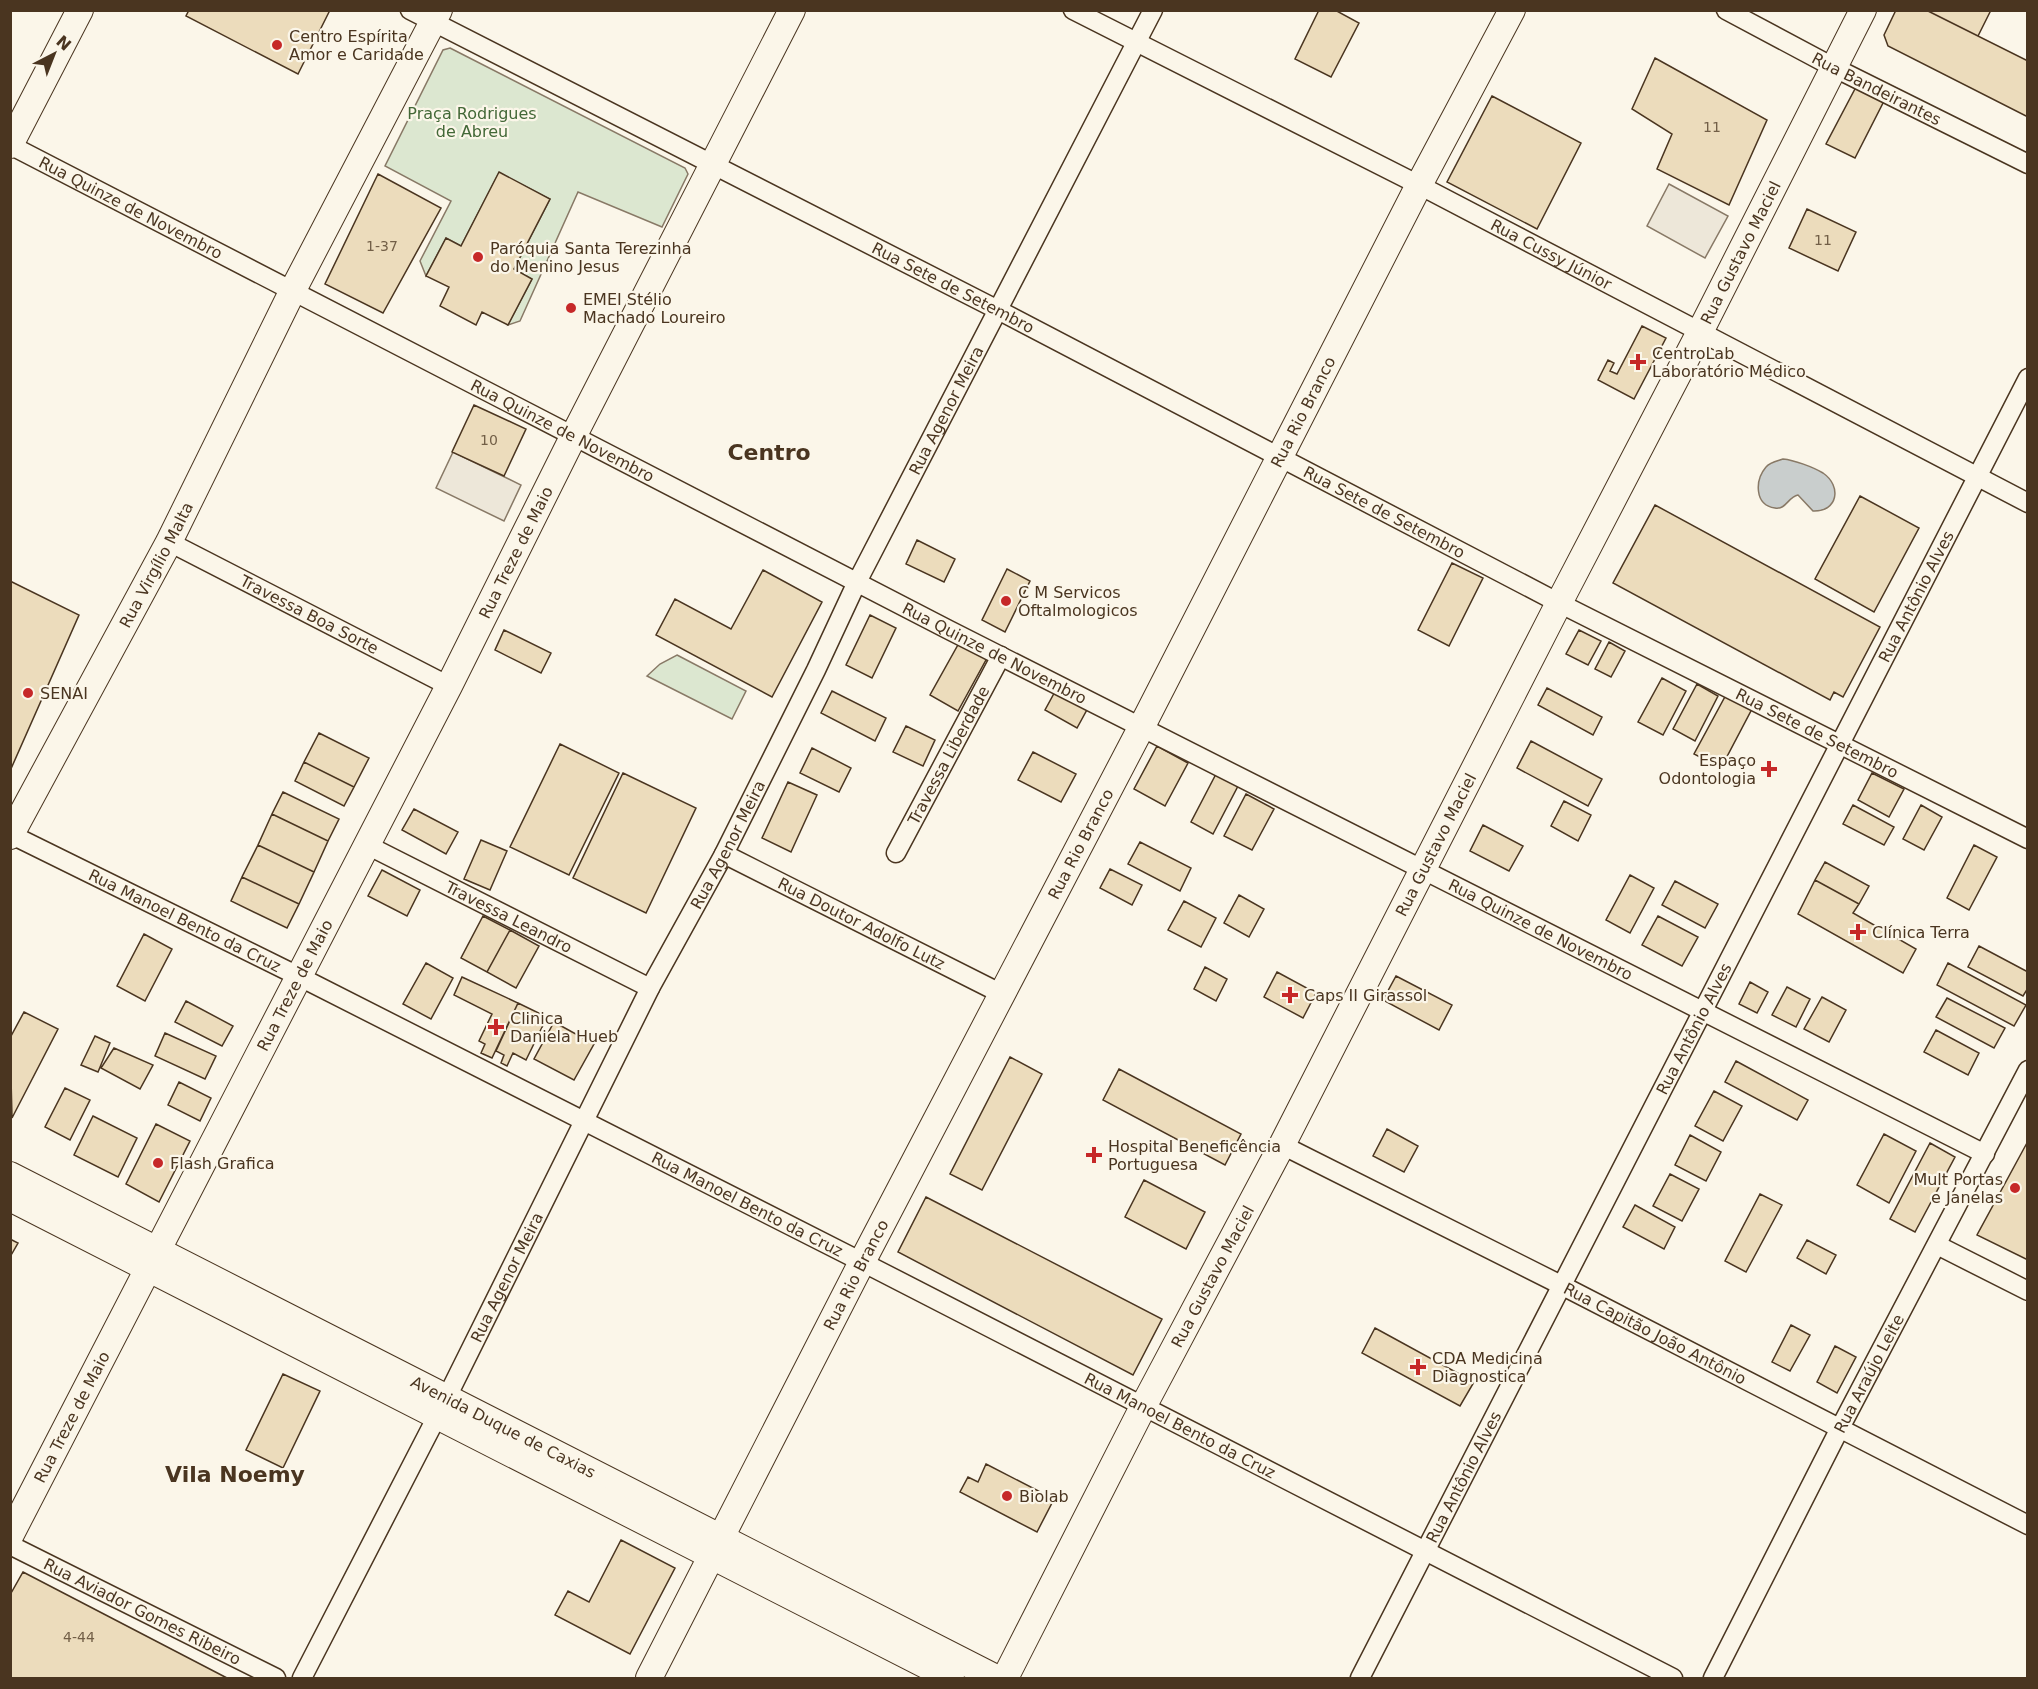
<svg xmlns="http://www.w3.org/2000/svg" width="2038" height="1689" viewBox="0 0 2038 1689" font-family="'DejaVu Sans',sans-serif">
<rect width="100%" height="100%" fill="#fbf6e9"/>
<path fill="#dce7d0" stroke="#887966" stroke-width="1.5" d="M450 48 685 168 688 174 662 227 578 192 520 321 508 325 532 279 514 269 550 199 499 173 461 246 446 238 426 276 420 261 451 201 385 166 443 50Z
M677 655 746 691 732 719 647 676 660 664Z"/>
<path fill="#ede7d9" stroke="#887966" stroke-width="1.5" d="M1669 184 1728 216 1705 258 1647 226Z
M453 452 521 485 504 521 436 488Z"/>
<path fill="#c9cecd" stroke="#887966" stroke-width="1.5" d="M1783 459C1794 460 1813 467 1823 473 1842 486 1838 512 1813 511L1798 495C1788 497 1786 510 1775 508 1754 505 1755 480 1766 467 1770 462 1777 461 1783 459Z"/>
<path fill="#ecdcbc" stroke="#4a3520" stroke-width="1.5" d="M189 10H330L298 74 186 16Z
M1319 10H1335L1359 23 1331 77 1295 59Z
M1896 10H1926L2028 61V117L1888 46 1884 35Z
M1926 10H1991L1978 36Z
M1655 58 1767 120 1729 205 1657 169 1672 134 1632 109Z
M1856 87 1884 101 1855 158 1826 144Z
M1492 96 1581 143 1537 229 1447 182Z
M499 172 550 199 514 269 532 279 508 325 482 312 476 325 440 306 449 287 426 276 446 238 461 246Z
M378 174 441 208 383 313 325 284Z
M1807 209 1856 232 1838 271 1789 248Z
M1642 326 1666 338 1634 399 1598 380 1608 360 1614 363 1610 371 1617 374Z
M474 405 526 429 504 476 452 452Z
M1860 496 1919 528 1874 612 1815 579Z
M1655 505 1880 627 1843 697 1834 692 1830 700 1613 583Z
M917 540 955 559 944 582 906 564Z
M1452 563 1483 578 1449 646 1418 630Z
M1007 569 1030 581 1005 632 982 620Z
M763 570 822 602 772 697 656 635 675 599 731 629Z
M10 581 79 615 10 771Z
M870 615 896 628 872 678 846 665Z
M504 630 551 653 541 673 495 650Z
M1579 630 1601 641 1588 665 1566 654Z
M1609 642 1625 651 1611 677 1595 669Z
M959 643 987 658 958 711 930 695Z
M1662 678 1686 691 1663 735 1638 722Z
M1697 684 1718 696 1695 741 1673 729Z
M1057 688 1089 706 1077 728 1045 710Z
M1547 688 1602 717 1593 735 1538 705Z
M832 691 886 718 875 741 821 713Z
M1727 693 1753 707 1721 768 1694 754Z
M906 726 935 740 923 766 893 752Z
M319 733 369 758 354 787 304 762Z
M1531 741 1602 779 1588 806 1517 768Z
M560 744 619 773 569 875 510 847Z
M1157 746 1188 763 1165 806 1134 789Z
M812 748 851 768 839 792 800 773Z
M1033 752 1076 774 1061 802 1018 780Z
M304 762 354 787 344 806 295 781Z
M623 773 696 808 646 913 573 878Z
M1872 773 1904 789 1889 817 1858 800Z
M1216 774 1238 786 1213 834 1191 822Z
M788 782 817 795 791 852 762 838Z
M283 792 339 819 328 841 272 814Z
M1246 794 1274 809 1252 850 1224 836Z
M1564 801 1591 815 1578 841 1551 826Z
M1853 805 1894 827 1884 845 1843 824Z
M1921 805 1942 817 1924 850 1903 839Z
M414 809 458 832 446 854 402 830Z
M272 814 328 841 314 872 258 845Z
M1483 825 1523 846 1509 871 1470 851Z
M481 840 507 851 490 890 464 879Z
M1140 842 1191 868 1180 891 1128 864Z
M258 845 314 872 299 904 242 877Z
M1974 845 1997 857 1969 910 1947 898Z
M1825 862 1869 886 1859 904 1815 880Z
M1110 869 1142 885 1132 905 1100 888Z
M382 870 420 890 407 916 368 896Z
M1630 875 1654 888 1630 933 1606 920Z
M242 877 299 904 287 928 231 901Z
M1815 880 1859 904 1853 913 1916 949 1903 973 1798 914Z
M1675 881 1718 904 1705 928 1662 905Z
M1239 895 1264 909 1249 937 1224 923Z
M1184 901 1216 918 1201 947 1168 930Z
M483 916 510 930 487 972 461 958Z
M1658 916 1698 937 1682 966 1642 945Z
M510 930 539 946 516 988 487 972Z
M144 934 172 949 145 1001 117 986Z
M1979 946 2028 972V988L2023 996 1968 967Z
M426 963 453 978 431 1019 403 1004Z
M1948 963 2026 1005 2014 1026 1937 985Z
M1205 967 1227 979 1216 1001 1194 989Z
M1277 972 1316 993 1303 1018 1264 997Z
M1396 976 1452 1005 1439 1030 1383 1000Z
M462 977 518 1003 492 1058 481 1053 485 1044 479 1041 492 1014 454 995Z
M1750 982 1768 992 1757 1013 1739 1004Z
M1787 987 1810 999 1796 1027 1772 1015Z
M1822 997 1846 1010 1829 1042 1804 1029Z
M1947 998 2005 1028 1994 1048 1936 1017Z
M186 1001 233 1026 222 1046 175 1022Z
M518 1003 547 1017 526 1060 513 1053 507 1066 501 1063 504 1055 496 1051Z
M24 1012 58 1029 12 1118 10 1038Z
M554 1022 594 1044 574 1080 534 1059Z
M1936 1030 1979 1053 1968 1075 1924 1052Z
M165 1033 216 1056 205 1079 155 1056Z
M95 1036 110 1043 98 1072 81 1065Z
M114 1048 153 1065 140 1089 101 1068Z
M1010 1057 1042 1074 982 1190 950 1174Z
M1736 1061 1808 1100 1797 1120 1725 1082Z
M1119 1069 1241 1134 1225 1165 1103 1100Z
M179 1082 211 1098 200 1121 168 1105Z
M65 1088 90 1100 70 1140 45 1127Z
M1714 1091 1742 1106 1723 1141 1695 1126Z
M93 1116 137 1138 118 1177 74 1155Z
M156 1124 190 1141 159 1202 126 1184Z
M1387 1129 1418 1146 1404 1172 1373 1156Z
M1884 1134 1916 1151 1889 1203 1857 1185Z
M1690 1135 1721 1152 1706 1181 1675 1165Z
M2028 1141V1260L1977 1235Z
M1930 1143 1955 1157 1915 1232 1890 1219Z
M1670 1174 1699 1189 1682 1221 1653 1206Z
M1144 1180 1205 1212 1186 1249 1125 1217Z
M1760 1194 1782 1205 1746 1272 1725 1261Z
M926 1197 1162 1319 1133 1375 898 1252Z
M1635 1205 1675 1227 1664 1249 1623 1227Z
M10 1239 18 1243 10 1257Z
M1807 1240 1836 1255 1826 1274 1797 1258Z
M1791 1325 1810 1335 1790 1371 1772 1362Z
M1375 1328 1474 1382 1460 1406 1362 1353Z
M1835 1346 1856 1357 1837 1393 1817 1382Z
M283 1374 320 1391 283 1468 246 1450Z
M986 1464 1054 1499 1037 1532 960 1492 968 1477 978 1482Z
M621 1540 675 1568 630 1654 555 1615 568 1591 589 1602Z
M23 1572 227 1678H10V1595Z"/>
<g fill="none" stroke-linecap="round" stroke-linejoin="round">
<g stroke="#4a3520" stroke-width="21">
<g id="street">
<path id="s1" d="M410 10 998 310 1559 603 2028 839"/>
<path id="s2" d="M1073 10 1419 185 2028 503"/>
<path id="s3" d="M1726 10 1833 67 2028 164"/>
<path id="s4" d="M10 145 949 630 1985 1154"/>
<path id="s5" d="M169 542 449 686"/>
<path id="s6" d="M10 834 298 976 862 1262 1673 1678"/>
<path id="s7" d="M367 845 650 988"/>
<path id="s8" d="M896 853 1001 656"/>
<path id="s9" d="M724 854 1002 994"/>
<path id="s10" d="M1282 1145 1561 1285 2028 1525"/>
<path d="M1937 1245 2028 1291"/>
<path id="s11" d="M10 1545 276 1678"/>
<path id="s12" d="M302 1678 447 1397 650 988 724 854 816 670 857 582 1153 10"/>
<path id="s13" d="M1360 1678 2028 378"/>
<path id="s14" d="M1713 1678 1840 1428 2028 1070"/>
</g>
</g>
<g stroke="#4a3520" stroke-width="28">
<g id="secondary">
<path d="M10 145 80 10"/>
<path id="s15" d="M10 836 169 542 293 290 439 10"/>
<path id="s16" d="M10 1175 996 1678"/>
<path d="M10 1198 951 1678"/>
<path id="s17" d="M10 1536 449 686 574 435 792 10"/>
<path id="s18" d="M649 1678 862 1262 1141 728 1419 185 1512 10"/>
<path id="s19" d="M1005 1678 1144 1405 1282 1145 1559 603 1700 332 1863 10"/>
</g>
</g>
<use href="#street" stroke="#fbf6e9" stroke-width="18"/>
<use href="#secondary" stroke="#fbf6e9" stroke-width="26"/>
</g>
<g fill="#c62828" stroke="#fbf6e9" stroke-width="2">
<circle cx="277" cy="45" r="6"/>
<circle cx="478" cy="257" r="6"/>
<circle cx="571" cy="308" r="6"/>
<path d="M1635 353h6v6h6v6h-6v6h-6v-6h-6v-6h6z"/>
<circle cx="1006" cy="601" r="6"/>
<circle cx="28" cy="693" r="6"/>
<path d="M1766 760h6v6h6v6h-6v6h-6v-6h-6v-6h6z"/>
<path d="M1855 923h6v6h6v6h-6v6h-6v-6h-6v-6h6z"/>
<path d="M1287 986h6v6h6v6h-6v6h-6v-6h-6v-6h6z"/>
<path d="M493 1018h6v6h6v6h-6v6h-6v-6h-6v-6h6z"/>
<path d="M1091 1146h6v6h6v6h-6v6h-6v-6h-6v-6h6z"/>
<circle cx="158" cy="1163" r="6"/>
<circle cx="2015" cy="1188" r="6"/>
<path d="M1415 1358h6v6h6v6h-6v6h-6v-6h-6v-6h6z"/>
<circle cx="1007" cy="1496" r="6"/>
</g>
<g text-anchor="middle" stroke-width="4.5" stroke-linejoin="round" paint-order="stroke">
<g font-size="14" fill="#725f47">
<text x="1712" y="132">11</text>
<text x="1823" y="245">11</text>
<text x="382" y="251">1-37</text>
<text x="489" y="445">10</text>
<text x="79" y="1642">4-44</text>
</g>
<g font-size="16" fill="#4a3520" stroke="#fbf6e9" text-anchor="start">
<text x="289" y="42">Centro Espírita<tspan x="289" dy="18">Amor e Caridade</tspan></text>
<text x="490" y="254">Paróquia Santa Terezinha<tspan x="490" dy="18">do Menino Jesus</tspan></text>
<text x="583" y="305">EMEI Stélio<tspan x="583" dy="18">Machado Loureiro</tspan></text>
<text x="1652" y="359">CentroLab<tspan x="1652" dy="18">Laboratório Médico</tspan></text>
<text x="1018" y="598">C M Servicos<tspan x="1018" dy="18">Oftalmologicos</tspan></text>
<text x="40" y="699">SENAI</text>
<text x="1756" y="766" text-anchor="end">Espaço<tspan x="1756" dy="18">Odontologia</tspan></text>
<text x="1872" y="938">Clínica Terra</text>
<text x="1304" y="1001">Caps II Girassol</text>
<text x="510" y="1024">Clinica<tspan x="510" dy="18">Daniela Hueb</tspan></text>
<text x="1108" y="1152">Hospital Beneficência<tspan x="1108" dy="18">Portuguesa</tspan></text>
<text x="170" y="1169">Flash Grafica</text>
<text x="2003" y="1185" text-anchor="end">Mult Portas<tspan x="2003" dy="18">e Janelas</tspan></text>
<text x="1432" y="1364">CDA Medicina<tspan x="1432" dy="18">Diagnostica</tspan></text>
<text x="1019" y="1502">Biolab</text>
</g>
<g font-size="16" fill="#4a3520" stroke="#fbf6e9">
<text dy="6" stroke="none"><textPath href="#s3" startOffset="170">Rua Bandeirantes</textPath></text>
<text dy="6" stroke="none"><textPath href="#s4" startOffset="136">Rua Quinze de Novembro</textPath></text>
<text dy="6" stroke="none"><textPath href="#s19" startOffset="1604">Rua Gustavo Maciel</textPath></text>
<text dy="6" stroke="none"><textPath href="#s2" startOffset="537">Rua Cussy Júnior</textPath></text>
<text dy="6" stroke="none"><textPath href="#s1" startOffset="610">Rua Sete de Setembro</textPath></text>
<text dy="6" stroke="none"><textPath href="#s12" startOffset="1422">Rua Agenor Meira</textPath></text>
<text dy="6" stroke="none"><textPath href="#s18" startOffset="1425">Rua Rio Branco</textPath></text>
<text dy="6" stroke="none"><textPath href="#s4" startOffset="622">Rua Quinze de Novembro</textPath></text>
<text dy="6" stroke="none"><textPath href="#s1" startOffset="1096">Rua Sete de Setembro</textPath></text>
<text dy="6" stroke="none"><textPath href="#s17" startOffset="1106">Rua Treze de Maio</textPath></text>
<text dy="6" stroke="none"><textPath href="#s15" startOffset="308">Rua Virgílio Malta</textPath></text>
<text dy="6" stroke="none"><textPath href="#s13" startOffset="1216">Rua Antônio Alves</textPath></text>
<text dy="6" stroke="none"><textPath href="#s5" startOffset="158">Travessa Boa Sorte</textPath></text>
<text dy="6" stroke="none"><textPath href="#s4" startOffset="1108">Rua Quinze de Novembro</textPath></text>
<text dy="6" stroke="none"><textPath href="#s1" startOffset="1582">Rua Sete de Setembro</textPath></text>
<text dy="6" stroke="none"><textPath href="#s8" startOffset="111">Travessa Liberdade</textPath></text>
<text dy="6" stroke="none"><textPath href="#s12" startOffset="936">Rua Agenor Meira</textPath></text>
<text dy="6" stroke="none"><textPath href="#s18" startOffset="939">Rua Rio Branco</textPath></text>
<text dy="6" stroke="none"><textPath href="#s19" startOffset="938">Rua Gustavo Maciel</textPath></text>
<text dy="6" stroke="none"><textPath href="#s7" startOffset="159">Travessa Leandro</textPath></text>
<text dy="6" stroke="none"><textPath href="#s6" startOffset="195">Rua Manoel Bento da Cruz</textPath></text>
<text dy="6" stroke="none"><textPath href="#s9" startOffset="154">Rua Doutor Adolfo Lutz</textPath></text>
<text dy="6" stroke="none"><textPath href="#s4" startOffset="1720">Rua Quinze de Novembro</textPath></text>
<text dy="6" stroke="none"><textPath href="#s17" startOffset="620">Rua Treze de Maio</textPath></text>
<text dy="6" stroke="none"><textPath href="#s13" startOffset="730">Rua Antônio Alves</textPath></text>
<text dy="6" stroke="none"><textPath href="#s6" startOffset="825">Rua Manoel Bento da Cruz</textPath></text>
<text dy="6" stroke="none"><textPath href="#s18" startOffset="453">Rua Rio Branco</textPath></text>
<text dy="6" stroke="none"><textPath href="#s12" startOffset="450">Rua Agenor Meira</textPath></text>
<text dy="6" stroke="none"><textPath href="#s19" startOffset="452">Rua Gustavo Maciel</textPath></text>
<text dy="6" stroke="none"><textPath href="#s10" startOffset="418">Rua Capitão João Antônio</textPath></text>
<text dy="6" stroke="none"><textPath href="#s14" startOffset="342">Rua Araújo Leite</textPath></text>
<text dy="6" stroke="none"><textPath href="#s17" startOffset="134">Rua Treze de Maio</textPath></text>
<text dy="6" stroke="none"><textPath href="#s6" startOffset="1311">Rua Manoel Bento da Cruz</textPath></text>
<text dy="6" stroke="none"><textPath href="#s16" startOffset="554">Avenida Duque de Caxias</textPath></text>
<text dy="6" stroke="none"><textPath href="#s13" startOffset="226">Rua Antônio Alves</textPath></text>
<text dy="6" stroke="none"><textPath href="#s11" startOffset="148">Rua Aviador Gomes Ribeiro</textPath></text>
</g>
<g font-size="16" fill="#436837" stroke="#fbf6e9">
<text x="472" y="119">Praça Rodrigues<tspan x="472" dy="18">de Abreu</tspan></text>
</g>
<g font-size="22" font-weight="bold" fill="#4a3520" stroke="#fbf6e9">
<text x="769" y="460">Centro</text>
<text x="235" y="1482">Vila Noemy</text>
</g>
</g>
<rect width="2038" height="1689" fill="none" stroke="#4a3520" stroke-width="24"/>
<g transform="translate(54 54) rotate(42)" stroke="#fbf6e9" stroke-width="4.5" paint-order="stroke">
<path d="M0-4.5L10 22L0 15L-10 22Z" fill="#4a3520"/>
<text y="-9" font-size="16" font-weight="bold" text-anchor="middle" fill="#4a3520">N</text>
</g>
</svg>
